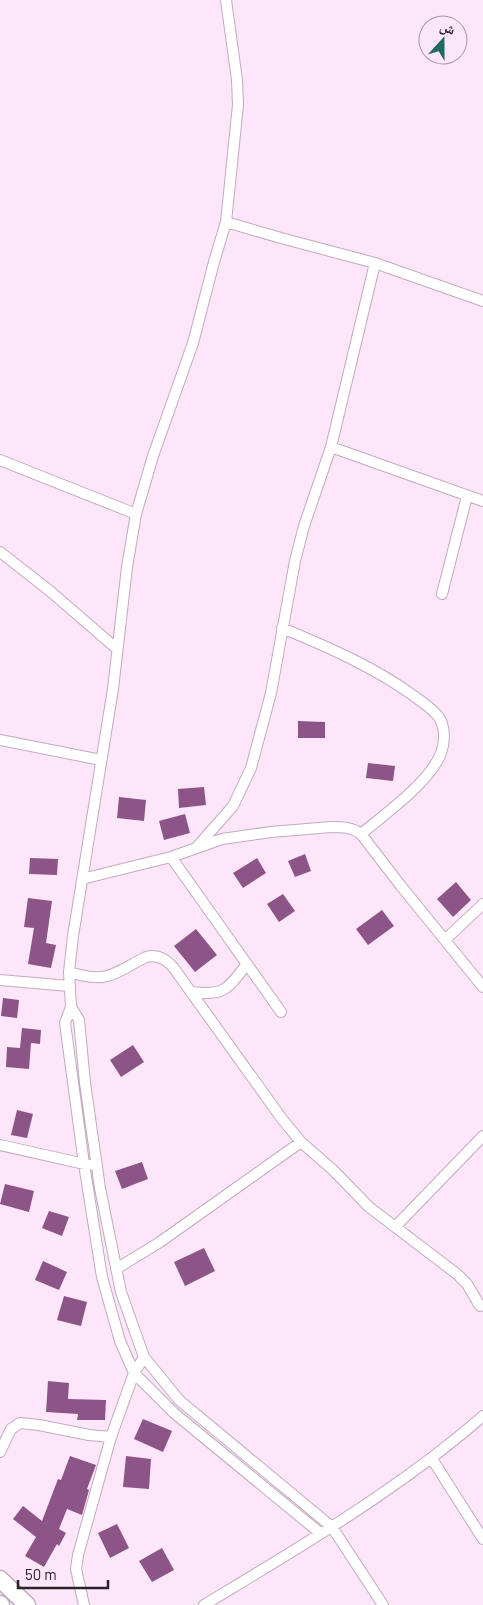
<svg xmlns="http://www.w3.org/2000/svg" width="483" height="1605" viewBox="0 0 483 1605" font-family="Barlow,'Noto Naskh Arabic',sans-serif">
<rect width="100%" height="100%" fill="#fde6f9"/>
<path fill="#8d5487" d="M298 721 325 722V738H298Z
M368 763 395 766 393 781 366 778Z
M204 787 206 805 179 808 178 789Z
M119 797 146 800 144 821 117 818Z
M185 814 190 833 164 840 159 821Z
M305 854 311 871 295 877 288 861Z
M30 858 58 859 57 875 29 874Z
M257 858 266 873 243 888 233 873Z
M456 882 471 900 453 917 437 899Z
M283 894 295 911 279 922 267 904Z
M28 898 52 901 46 943 56 945 51 968 28 964 34 928 24 927Z
M382 910 394 926 368 945 356 929Z
M196 929 217 955 195 972 174 946Z
M3 998 19 1000 17 1018 1 1016Z
M22 1028 41 1030 40 1044 31 1043 29 1069 6 1067 7 1047 20 1048Z
M133 1045 144 1062 121 1077 110 1060Z
M17 1110 33 1114 27 1138 11 1135Z
M142 1162 148 1179 122 1189 115 1171Z
M5 1184 34 1191 29 1212 0 1204Z
M49 1211 69 1217 62 1236 42 1228Z
M204 1248 215 1271 185 1286 174 1262Z
M43 1261 67 1272 59 1290 35 1280Z
M64 1296 87 1302 81 1326 57 1320Z
M48 1381 69 1383 68 1399 106 1400 105 1420H77L78 1414 46 1412Z
M143 1419 172 1431 163 1452 134 1439Z
M70 1456 96 1465 87 1489 89 1490 82 1515 67 1509 59 1529 66 1533 59 1546 57 1544 44 1567 25 1556 36 1537 13 1519 23 1506 42 1521 58 1479 61 1480Z
M126 1456 151 1459 149 1489 123 1487Z
M117 1524 129 1548 110 1558 98 1533Z
M162 1548 174 1570 152 1582 139 1561Z"/>
<g fill="none" stroke-linecap="round" stroke-linejoin="round">
<g stroke="#c1abbd" stroke-width="12">
<path id="minor" d="M226 0 237 80 238 105 226 222 214 262 193 343 153 456 136 514 127 567 113 689 73 936 69 972 71 1007 65 1023 84 1164 102 1277 120 1341 134 1373 174 1413 320 1533
M226 222 281 238 375 263 483 301
M331 447 483 501
M0 460 136 514
M0 552 50 591 117 649
M442 594 467 496
M282 628C328 647 374 667 414 696 423 703 434 709 440 719 445 729 445 742 441 753 431 781 385 814 361 834
M0 740 101 760
M196 848 233 806 251 768 271 693 295 561 304 526 331 447 375 263
M171 857 281 1012
M82 879 171 857 222 839 271 832 331 827C342 827 352 827 361 834L401 886 483 987
M445 940 483 904
M69 972C108 984 112 974 146 957 157 954 166 959 173 967L282 1119 301 1142 333 1170 369 1207 457 1274 467 1284 480 1306
M0 980 69 986
M191 992C226 996 227 989 247 964
M71 1007 79 1020 85 1083 100 1188 121 1292 144 1357 179 1400 332 1527 383 1605
M0 1145 89 1165
M395 1227 483 1136
M116 1269 160 1242 301 1142
M0 1452 11 1429 20 1423 39 1425 89 1435 111 1437
M432 1459 483 1539
M84 1605 76 1569 78 1555 111 1437 134 1373 144 1357
M204 1605C300 1547 398 1490 483 1416"/>
</g>
<g stroke="#c1abbd" stroke-width="19">
<path id="primary" d="M0 1579 27 1605
M0 1604 1 1605"/>
</g>
<use href="#minor" stroke="#fff" stroke-width="10"/>
<use href="#primary" stroke="#fff" stroke-width="16"/>
</g>
<g transform="translate(443 40) rotate(21)"><circle r="24" fill="#fde6f9" stroke="#a998a6"/>
<path d="M0-4L9 19L0 12L-9 19Z" fill="#1f6963"/>
<text y="-8" font-size="14" font-weight="bold" text-anchor="middle" fill="#2b232a">ش</text>
</g>
<path d="M18 1580v8h90v-8" fill="none" stroke="#2b232a" stroke-width="2.5"/>
<text x="25" y="1580" font-size="15" fill="#2b232a" stroke="#fde6f9" stroke-width="4" paint-order="stroke">50 m</text>
</svg>
